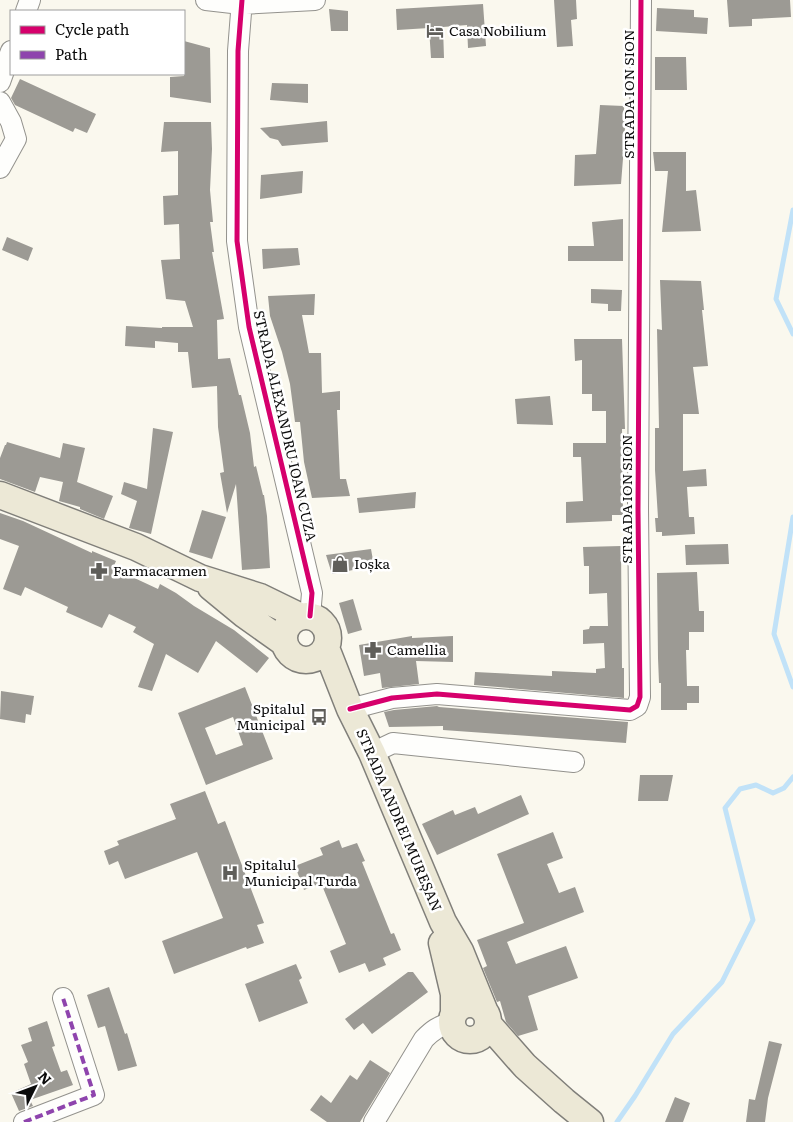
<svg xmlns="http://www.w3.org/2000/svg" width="793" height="1122" viewBox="0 0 793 1122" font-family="Literata,serif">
<rect width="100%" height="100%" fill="#faf8ee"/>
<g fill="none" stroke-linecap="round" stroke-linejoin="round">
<path stroke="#c1e2f8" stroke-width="5" d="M793 210 776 299 793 334
M793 517 774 634 793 687
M617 1122 635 1096 673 1034 722 982 753 920 725 808 740 789 756 785 773 793 784 788 793 777"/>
</g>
<path fill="#9c9a94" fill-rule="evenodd" d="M554 0H576L577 19 571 20 573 46 557 47Z
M727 0H790L791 17 752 19V26L729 27Z
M483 4 486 46 468 48 467 25 443 27 444 58H431L429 28 397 30 396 9Z
M657 8 694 10V17L708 18 707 34 656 31Z
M329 9 348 11V31H331Z
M184 41 210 48 211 103 170 97V77L184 76Z
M655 57H686L687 90H655Z
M20 79 96 114 87 133 75 128 73 132 15 105 11 98Z
M272 83 308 84V103L270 100Z
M600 105 624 106 625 133 621 184 574 186 575 155 596 154Z
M327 121 328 142 282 146 278 140 270 138 260 128Z
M164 122H211L212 149 210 190 213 222H210L214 252H212L224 319 217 320 218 359 230 358 239 395H241L250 433 254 467 256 466 263 495H264L267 516 270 568 242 570 236 484 227 513 220 473 224 472 218 427 217 386 192 388 188 352H178V343L155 341V348L125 346 126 326 162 328V327H193L185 301 166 299 161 260 180 259 179 224 164 225 163 196 178 195V151L161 152Z
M653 152H686V191L696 190 701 231 662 232 668 171H655Z
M303 171 302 193 260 199 261 175Z
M623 219V261H568V246H594L592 222Z
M7 237 33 248 28 261 2 250Z
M298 248 300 265 263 269 262 249Z
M660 280 701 281 704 310H702L708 366 693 367 699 414H683V471L706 469 707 486 687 487 689 517H694L695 534 662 536V532H656L655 518H658L655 470V428H659L657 329 662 330Z
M591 289 622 290 621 311H608V304L591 303Z
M315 294 314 315H302L309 353H321L322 393 340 391V410H337L340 479H346L350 496 312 498 304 462 300 422H295L290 384 282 352 270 316 268 296Z
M574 339H622L625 429H622L623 515H612V521L566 523V502L583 501 581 457H573V443H606V411H592V394H582V360L575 361Z
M550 396 553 425 517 424 515 399Z
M153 428 173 432 151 534 129 528 137 501 121 494 124 482 147 489Z
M7 442 60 458 63 443 85 448 77 482 113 496 104 519 80 509V507L59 501 63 482 40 477 35 492 0 479V458L5 445H6Z
M416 492 415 508 359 513 357 498Z
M202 510 226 517 212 559 189 552Z
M0 513 23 521 92 553V551L116 561 113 568 158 589 160 584 176 593 194 606 234 630 269 658 257 673 216 641 198 673 166 654 152 691 138 687 154 644 133 632 136 627 109 614 102 628 66 612 68 607 25 587 21 596 3 589 19 546 0 539Z
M728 544 729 564 686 565 685 545Z
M621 546 622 668H624V698L474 685 475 672 552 676V671L596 673V669L605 668 604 643 583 644V630L589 629 590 626H608L607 593 589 594V566H584L583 547Z
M371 549 374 566 332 574 326 555Z
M697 572 699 611H704V632H689V650H686L687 686H699V703H687V710H661V683H659L658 658 657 573Z
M353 599 362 630 348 634 339 603Z
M412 636V638L453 636V662L416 661 419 684 382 688 380 673 364 676 359 645Z
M245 687 273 759 206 785 178 713ZM233 717 243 745 216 755 205 728Z
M1 691 34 696 31 715 26 714 25 723 0 719Z
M437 706 439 707 628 722 626 743 443 730V726L389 727 384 712 394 710Z
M640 775H673L668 801H638Z
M205 791 218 824 225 821 264 923 257 925 264 943 247 949 246 947 174 974 162 941 223 918 197 852 125 879 118 861 109 865 104 851 119 845 117 841 176 819 170 804Z
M521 795 529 814 437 855 422 824 453 810 455 815 475 807 478 814Z
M553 832 563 858 547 864 559 893 575 887 584 912 507 942 516 964 566 946 578 978 528 996 538 1030 518 1036 506 1022 500 1001 497 1002 483 968 487 966 477 940 524 923 497 854Z
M339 840 342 848 357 843 365 861 362 862 391 934 394 933 401 950 383 958 386 965 369 972 365 963 339 973 330 951 346 944 321 883 304 890 295 866 323 855 320 848Z
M296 964 302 978 299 980 308 1003 259 1022 245 984Z
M408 972H413L428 992 372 1034 363 1023 354 1030 345 1019Z
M109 987 125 1034 127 1033 137 1066 118 1071 105 1026 98 1028 87 995Z
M47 1021 55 1046 52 1047 61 1072 67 1070 73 1085 30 1100 33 1106 19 1111 11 1093 31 1084 24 1064 28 1062 21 1045 32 1041 28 1028Z
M769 1041 782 1044 768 1098 765 1122H746L749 1099 755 1100Z
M370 1060 390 1073 360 1122H327L310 1110 321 1095 331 1103 350 1075 357 1080Z
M675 1097 690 1103 683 1122H665Z"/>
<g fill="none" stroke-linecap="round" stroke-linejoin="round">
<g stroke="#93928d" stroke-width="22">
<path id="minor" d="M206 0 241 4 315 0
M242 0 238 51 237 241 249 327 312 593 310 616
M26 11 30 0
M0 82 11 51
M0 102 11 122 16 139 0 168
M350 709 392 698 437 694 630 710 637 706 640 697 638 510 641 0
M372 753 393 743 574 762
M24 1122 94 1095 63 998
M374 1122 424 1039C431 1032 440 1024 451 1024"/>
</g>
<g stroke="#807f7a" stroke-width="29">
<path id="major" d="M0 495 136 547 200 578 260 597 299 616
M211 587 245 615 283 642
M284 638a22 22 0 1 1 44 0a22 22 0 1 1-44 0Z
M326 648 350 709 372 753 443 922 460 951 484 1010
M442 943 454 994V1011
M452 1022a18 18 0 1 1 36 0a18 18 0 1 1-36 0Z
M488 1024 525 1066 564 1101 590 1122"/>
</g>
<use href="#minor" stroke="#fefefc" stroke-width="20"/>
<use href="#major" stroke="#ece8d6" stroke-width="26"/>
<path stroke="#8e44ad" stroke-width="4" stroke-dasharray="8 4" stroke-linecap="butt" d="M24 1122 94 1095 63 998"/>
<g stroke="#fff" stroke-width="8">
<path id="cycleway" d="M242 0 238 51 237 241 249 327 312 593 310 616
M350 709 392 698 437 694 630 710 637 706 640 697 638 510 641 0"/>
</g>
<use href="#cycleway" stroke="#d6006c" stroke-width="5"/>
</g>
<defs>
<g id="hotel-bare" transform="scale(1.35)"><path d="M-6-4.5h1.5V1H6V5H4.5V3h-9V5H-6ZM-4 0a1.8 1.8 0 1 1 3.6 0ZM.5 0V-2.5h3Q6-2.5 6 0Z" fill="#5f5e5a" stroke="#fff" stroke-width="2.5" paint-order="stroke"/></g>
<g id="shop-bare" transform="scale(1.35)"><path d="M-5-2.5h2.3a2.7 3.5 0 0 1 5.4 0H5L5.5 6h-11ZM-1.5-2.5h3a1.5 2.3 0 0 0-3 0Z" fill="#5f5e5a" stroke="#fff" stroke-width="2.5" paint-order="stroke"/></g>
<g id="pharmacy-bare" transform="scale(1.35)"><path d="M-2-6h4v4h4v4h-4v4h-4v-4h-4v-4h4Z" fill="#5f5e5a" stroke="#fff" stroke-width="2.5" paint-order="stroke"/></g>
<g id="bus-bare" transform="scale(1.35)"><path d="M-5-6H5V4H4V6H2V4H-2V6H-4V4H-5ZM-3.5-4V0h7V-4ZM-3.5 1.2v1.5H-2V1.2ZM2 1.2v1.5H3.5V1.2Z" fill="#5f5e5a" stroke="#fff" stroke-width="2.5" paint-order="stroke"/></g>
<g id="hospital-bare" transform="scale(1.35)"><path d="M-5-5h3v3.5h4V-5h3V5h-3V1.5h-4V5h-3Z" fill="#5f5e5a" stroke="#fff" stroke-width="2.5" paint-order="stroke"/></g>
</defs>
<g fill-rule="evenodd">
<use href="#hotel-bare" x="435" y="31"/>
<use href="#shop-bare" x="340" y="564"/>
<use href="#pharmacy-bare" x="99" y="571"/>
<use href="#pharmacy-bare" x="373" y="650"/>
<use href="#bus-bare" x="319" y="717"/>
<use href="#hospital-bare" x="230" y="873"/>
</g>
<g text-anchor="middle" stroke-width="5" stroke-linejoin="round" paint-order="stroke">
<g font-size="14" fill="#0b0b0b" stroke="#fff" text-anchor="start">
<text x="449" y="36">Casa Nobilium</text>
<text x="354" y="569">Ioșka</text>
<text x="113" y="576">Farmacarmen</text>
<text x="387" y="655">Camellia</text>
<text x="305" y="714" text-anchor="end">Spitalul<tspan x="305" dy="16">Municipal</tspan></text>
<text x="244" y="870">Spitalul<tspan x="244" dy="16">Municipal Turda</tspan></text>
</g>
<g font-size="14" fill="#0b0b0b" stroke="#fff">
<text transform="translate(629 94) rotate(-90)" y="5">STRADA ION SION</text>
<text transform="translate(285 426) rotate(77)" y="5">STRADA ALEXANDRU IOAN CUZA</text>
<text transform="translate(627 499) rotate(-90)" y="5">STRADA ION SION</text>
<text transform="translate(399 820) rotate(67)" y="5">STRADA ANDREI MUREȘAN</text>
</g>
</g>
<rect x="10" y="10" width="175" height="65" fill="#ffffff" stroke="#9d9d9d"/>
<rect x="20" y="26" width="25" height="8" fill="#d6006c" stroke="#9d9d9d"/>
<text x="55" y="35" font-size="15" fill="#0b0b0b">Cycle path</text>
<rect x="20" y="51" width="25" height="8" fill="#8e44ad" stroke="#9d9d9d"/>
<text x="55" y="60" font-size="15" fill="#0b0b0b">Path</text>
<g transform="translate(35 1087) rotate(48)" stroke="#ffffff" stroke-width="4" paint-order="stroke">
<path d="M0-4L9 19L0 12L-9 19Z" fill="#0b0b0b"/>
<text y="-8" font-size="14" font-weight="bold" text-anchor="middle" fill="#0b0b0b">N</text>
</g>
</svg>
